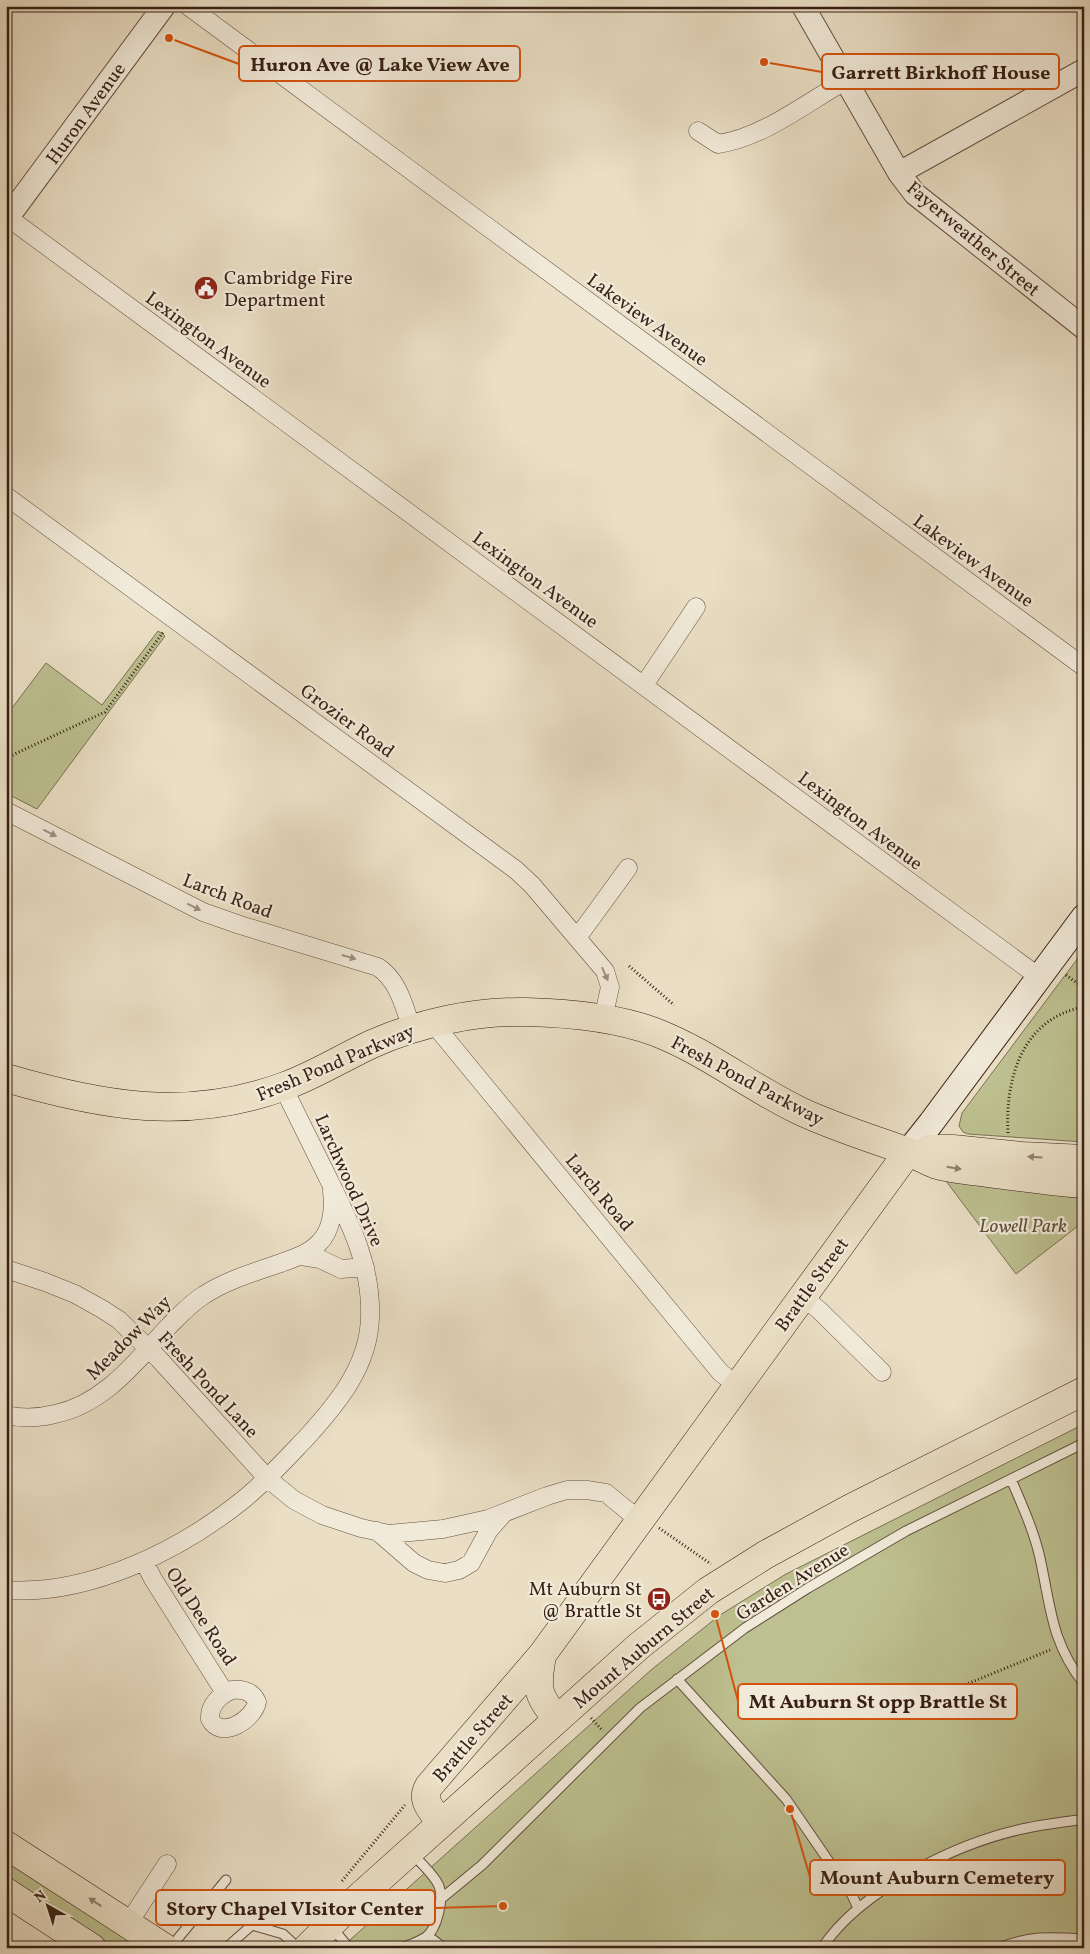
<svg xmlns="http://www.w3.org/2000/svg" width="1090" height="1954" viewBox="0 0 1090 1954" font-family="Vollkorn,serif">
<rect width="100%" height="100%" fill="#eadfc5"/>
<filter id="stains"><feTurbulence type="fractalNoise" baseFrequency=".004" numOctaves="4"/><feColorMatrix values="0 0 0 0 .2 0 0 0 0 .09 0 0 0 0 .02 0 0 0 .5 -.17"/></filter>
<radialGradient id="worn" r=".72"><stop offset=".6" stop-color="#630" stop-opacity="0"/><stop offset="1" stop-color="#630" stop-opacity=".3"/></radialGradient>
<path fill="#bdc090" stroke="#7a7052" d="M158 631 165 636 37 809 6 793V716L46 663 102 705Z
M1084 950V1142L968 1134 963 1132 959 1126 962 1113Z
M943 1177 1084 1199V1233L1078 1226 1016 1274Z
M1084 1424V1948H341L651 1670 720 1615 786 1574Z
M6 1860 144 1948H111L6 1880Z"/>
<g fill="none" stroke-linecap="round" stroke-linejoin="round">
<g stroke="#644f41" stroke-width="11">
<path id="service" d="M1011 1479C1022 1505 1034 1531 1040 1558 1051 1608 1051 1642 1084 1684
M677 1679 786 1799 852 1895 858 1908
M442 1898 482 1865 640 1708 745 1628 808 1588 906 1531 1084 1443
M331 1926 349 1948
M428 1936 444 1948
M170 1948 226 1880
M226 1948 252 1925 283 1934 298 1948
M401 1948C410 1945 418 1942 426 1937 437 1929 444 1899 439 1886 434 1874 420 1863 412 1853
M822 1948C861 1889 959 1842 1027 1828 1046 1824 1065 1822 1084 1819
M999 1948C1030 1935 1051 1937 1084 1939"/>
</g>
<g stroke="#644f41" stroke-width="19">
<path id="minor" d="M188 6 1084 667
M698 131 718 144C762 138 806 103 845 81
M6 216 1039 977
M6 496 516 870 532 885 605 971 610 987 603 1019
M644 685 696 607
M6 811 203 912 240 925 378 967C399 981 404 1007 412 1029
M577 938 628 868
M433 1023 720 1372 737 1386
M301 1256 320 1259 341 1269 365 1267
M6 1269 45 1282 75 1294 102 1309 119 1320 159 1359 267 1478 294 1500 322 1515 361 1528 389 1534 443 1529 488 1519 547 1496 567 1490H587L606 1493 639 1520
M803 1297 819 1310 882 1372
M6 1415C23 1419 39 1418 55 1414 105 1404 137 1360 170 1325 181 1314 191 1303 204 1295 227 1280 255 1272 281 1263 294 1258 308 1254 318 1244 332 1231 334 1209 332 1191
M377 1531 414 1563 428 1570 445 1573 459 1570 471 1563 489 1530 504 1513
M144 1561 153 1579 225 1693
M6 1590C89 1596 181 1550 244 1499 267 1480 286 1459 306 1438 337 1404 369 1366 370 1317 372 1266 350 1223 328 1178 313 1148 298 1117 283 1087
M232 1690C243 1689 252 1691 257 1702 254 1719 221 1741 210 1719 209 1705 220 1695 232 1690Z
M128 1924 167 1864"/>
</g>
<g stroke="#644f41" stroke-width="24">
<path id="tertiary" d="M803 6 899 173 915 194 1084 328
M899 173 1084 70
M6 220 164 6"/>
</g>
<g stroke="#371f15" stroke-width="27">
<path id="secondary" d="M908 1152 931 1123 1084 917"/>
</g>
<g stroke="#371f15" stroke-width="29">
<path id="primary" d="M542 1655C537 1687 535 1693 557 1719
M441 1823C432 1810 420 1801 429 1786L542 1655 908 1152
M6 1845 165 1948
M6 1892 92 1948
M307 1948 348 1907 639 1646 708 1591 765 1555 849 1509 1084 1391"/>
</g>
<g stroke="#371f15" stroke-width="29">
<path id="trunk" d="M6 1078C102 1106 188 1122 285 1086 315 1075 342 1058 372 1044 419 1023 474 1011 526 1012 569 1013 615 1017 655 1032 707 1052 750 1087 800 1111 834 1127 870 1138 906 1151 917 1155 926 1161 937 1165 953 1170 971 1170 988 1173 1020 1177 1052 1182 1084 1184
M929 1149H953L1022 1156 1084 1159"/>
</g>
<path stroke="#371f15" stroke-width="3" stroke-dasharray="1 2.5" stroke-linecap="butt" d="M6 758 105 712 164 631
M629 966 674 1005
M1066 975 1084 988
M1008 1133C1005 1079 1022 1018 1084 1007
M659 1528 711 1564
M923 1702 1050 1650
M591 1718 603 1731
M342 1881 405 1805"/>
<use href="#service" stroke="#f1ead9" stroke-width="9"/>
<use href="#minor" stroke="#f1ead9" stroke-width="18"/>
<use href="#tertiary" stroke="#f1ead9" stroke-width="22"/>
<use href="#secondary" stroke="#f1ead9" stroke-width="25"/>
<use href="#primary" stroke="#eadfc5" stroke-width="28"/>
<use href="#trunk" stroke="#eadfc5" stroke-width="28"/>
</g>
<defs><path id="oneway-solid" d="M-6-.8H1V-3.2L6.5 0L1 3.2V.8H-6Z" transform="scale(1.25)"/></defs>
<g fill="#9d8f81">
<use href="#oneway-solid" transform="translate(50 833) rotate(27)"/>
<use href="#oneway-solid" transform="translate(194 907) rotate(27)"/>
<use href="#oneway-solid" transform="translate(349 957) rotate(16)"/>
<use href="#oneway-solid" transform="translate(605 974) rotate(66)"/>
</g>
<g fill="#907f6d">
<use href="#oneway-solid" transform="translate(1035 1157) rotate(-176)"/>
<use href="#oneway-solid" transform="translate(954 1168) rotate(9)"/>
<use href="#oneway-solid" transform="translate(95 1902) rotate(-147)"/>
</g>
<defs>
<g id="civic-disc" transform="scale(1.25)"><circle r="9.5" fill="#8f2418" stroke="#f1ead9"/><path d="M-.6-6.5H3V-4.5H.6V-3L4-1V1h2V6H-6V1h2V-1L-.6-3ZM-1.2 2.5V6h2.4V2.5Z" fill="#fff"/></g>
<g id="bus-disc" transform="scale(1.25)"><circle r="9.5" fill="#8f2418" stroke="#f1ead9"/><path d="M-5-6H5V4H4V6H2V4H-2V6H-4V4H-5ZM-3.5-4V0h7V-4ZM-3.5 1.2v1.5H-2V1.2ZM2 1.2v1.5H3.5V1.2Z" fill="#fff"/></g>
</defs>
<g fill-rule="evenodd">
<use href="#civic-disc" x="206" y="288"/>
<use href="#bus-disc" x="659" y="1599"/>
</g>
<g text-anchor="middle" stroke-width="4.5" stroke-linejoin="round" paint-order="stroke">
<g font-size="19" fill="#371f15" stroke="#f1ead9">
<text transform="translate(85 113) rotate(-54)" y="7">Huron Avenue</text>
<text transform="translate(974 238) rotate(40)" y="7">Fayerweather Street</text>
<text transform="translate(648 319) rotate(36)" y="7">Lakeview Avenue</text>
<text transform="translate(209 339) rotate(36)" y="7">Lexington Avenue</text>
<text transform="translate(974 560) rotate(36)" y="7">Lakeview Avenue</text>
<text transform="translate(536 579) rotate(36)" y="7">Lexington Avenue</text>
<text transform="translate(348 720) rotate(36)" y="7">Grozier Road</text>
<text transform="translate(861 820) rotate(37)" y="7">Lexington Avenue</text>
<text transform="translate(228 895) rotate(21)" y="7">Larch Road</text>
<text transform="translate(335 1062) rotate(-23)" y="7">Fresh Pond Parkway</text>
<text transform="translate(748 1080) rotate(28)" y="7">Fresh Pond Parkway</text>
<text transform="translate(350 1180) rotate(66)" y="7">Larchwood Drive</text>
<text transform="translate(600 1192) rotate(50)" y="7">Larch Road</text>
<text transform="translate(811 1284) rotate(-54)" y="7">Brattle Street</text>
<text transform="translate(128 1337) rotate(-45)" y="7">Meadow Way</text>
<text transform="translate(209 1384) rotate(47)" y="7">Fresh Pond Lane</text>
<text transform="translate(792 1581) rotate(-32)" y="7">Garden Avenue</text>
<text transform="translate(202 1616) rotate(57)" y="7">Old Dee Road</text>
<text transform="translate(643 1647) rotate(-40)" y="7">Mount Auburn Street</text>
<text transform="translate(472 1737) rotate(-49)" y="7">Brattle Street</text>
</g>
<g font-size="19" fill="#371f15" stroke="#f1ead9" text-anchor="start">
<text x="224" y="284">Cambridge Fire<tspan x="224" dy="22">Department</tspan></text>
<text x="642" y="1595" text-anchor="end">Mt Auburn St<tspan x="642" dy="22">@ Brattle St</tspan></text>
</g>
<g font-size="19" font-style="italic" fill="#5f4f3a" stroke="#f1ead9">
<text x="1023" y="1232">Lowell Park</text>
</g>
</g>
<path fill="none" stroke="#d6530d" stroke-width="2" d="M169 38L239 64M764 62L822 72M715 1614L738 1701M790 1809L810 1877M503 1906L435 1908"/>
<g fill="#d6530d" stroke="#f1ead9" stroke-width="2">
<circle cx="169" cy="38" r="5"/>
<circle cx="764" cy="62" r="5"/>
<circle cx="715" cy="1614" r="5"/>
<circle cx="790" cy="1809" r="5"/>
<circle cx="503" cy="1906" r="5"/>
</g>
<g fill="#f1ead9" stroke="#d6530d" stroke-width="2">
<rect x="239" y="46" width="281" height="35" rx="5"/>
<rect x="822" y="54" width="237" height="35" rx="5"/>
<rect x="738" y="1684" width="279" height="35" rx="5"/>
<rect x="810" y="1860" width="255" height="35" rx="5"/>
<rect x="156" y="1890" width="279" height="35" rx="5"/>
</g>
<g font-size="20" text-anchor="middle" font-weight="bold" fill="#371f15">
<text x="380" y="71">Huron Ave @ Lake View Ave</text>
<text x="941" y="79">Garrett Birkhoff House</text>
<text x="878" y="1708">Mt Auburn St opp Brattle St</text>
<text x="937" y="1884">Mount Auburn Cemetery</text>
<text x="295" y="1915">Story Chapel VIsitor Center</text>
</g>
<rect width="1090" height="1954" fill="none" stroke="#eadfc5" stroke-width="25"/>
<rect x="8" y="8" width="1075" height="1939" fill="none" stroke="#371f15" stroke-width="2.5"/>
<rect x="12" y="12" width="1065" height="1929" fill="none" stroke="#371f15"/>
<g transform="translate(48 1906) rotate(321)" stroke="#f1ead9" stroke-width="4" paint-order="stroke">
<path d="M0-4L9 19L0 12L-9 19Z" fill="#371f15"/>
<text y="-8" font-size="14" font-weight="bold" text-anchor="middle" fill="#371f15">N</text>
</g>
<rect width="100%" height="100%" filter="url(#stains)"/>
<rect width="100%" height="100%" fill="url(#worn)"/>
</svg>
